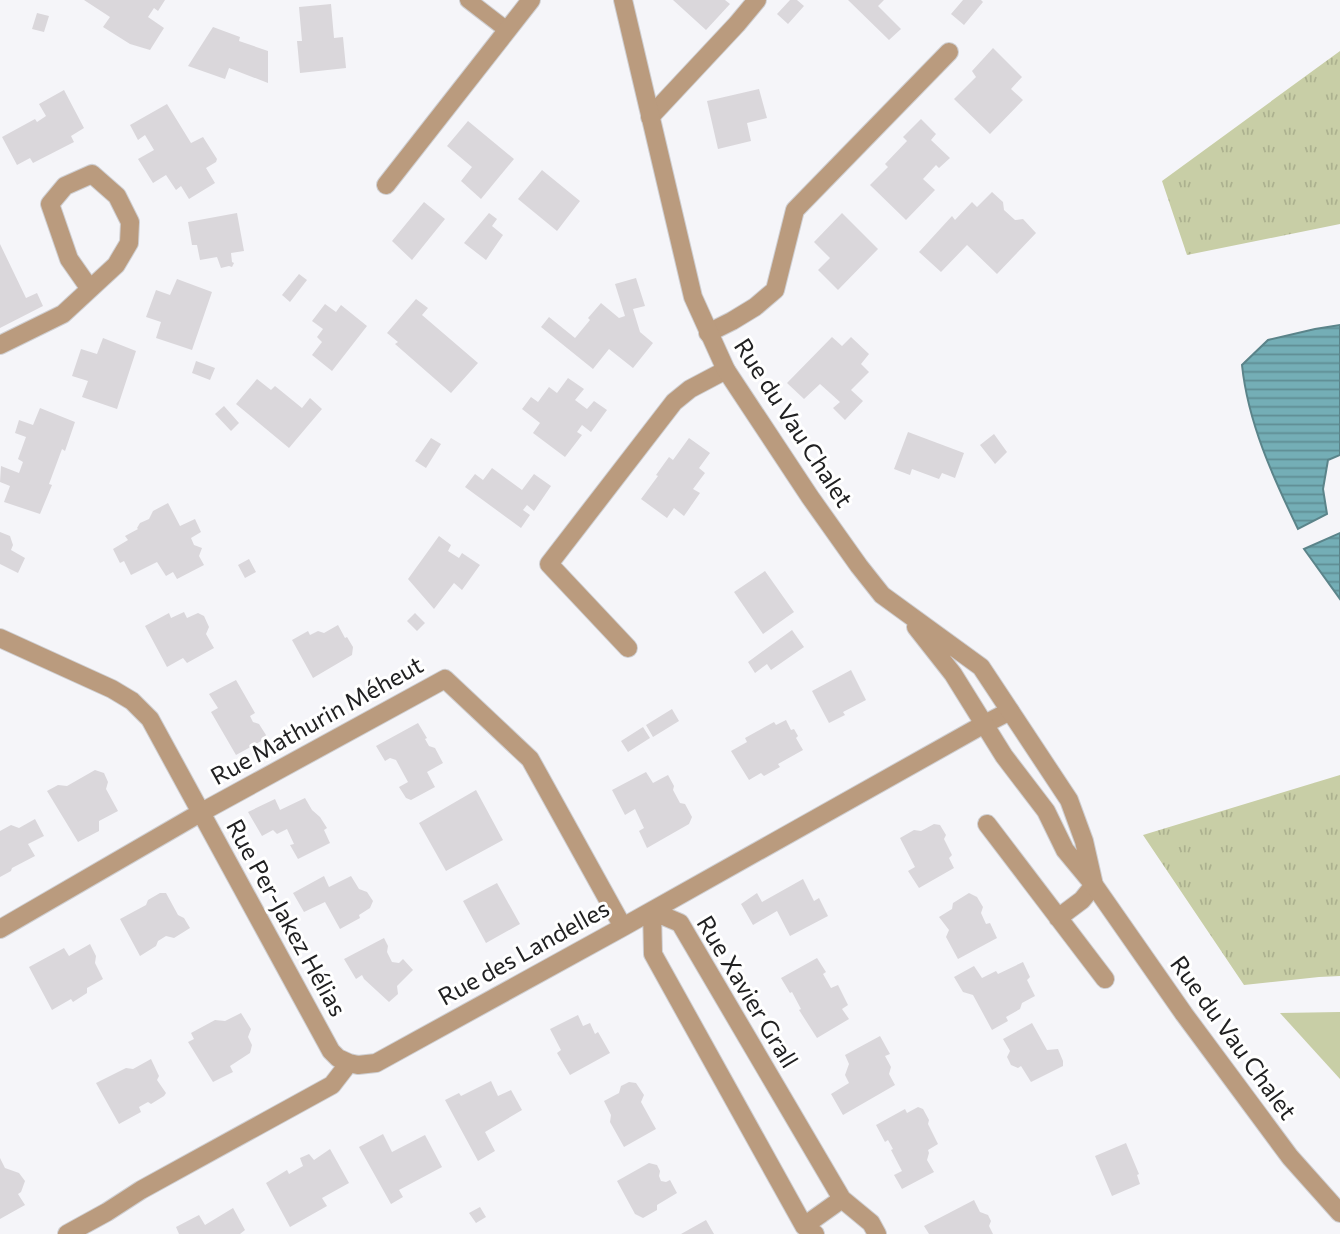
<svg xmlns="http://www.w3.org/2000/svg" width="1340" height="1234" viewBox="0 0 1340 1234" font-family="Commissioner,sans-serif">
<defs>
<pattern id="grass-tufts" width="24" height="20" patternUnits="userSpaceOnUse" patternTransform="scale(1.75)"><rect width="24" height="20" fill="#c8cea6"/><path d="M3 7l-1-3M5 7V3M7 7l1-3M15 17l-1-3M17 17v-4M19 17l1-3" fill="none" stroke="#acb18f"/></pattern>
<pattern id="water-rules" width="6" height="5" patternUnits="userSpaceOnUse" patternTransform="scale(1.75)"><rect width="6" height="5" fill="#74aeb6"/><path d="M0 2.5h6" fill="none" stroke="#5f8d94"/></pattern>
</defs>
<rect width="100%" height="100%" fill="#f5f5f9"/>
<path fill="url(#grass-tufts)" d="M1340 51V224L1187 255 1162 181Z
M1340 775V976L1319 977 1244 985 1143 835Z"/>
<path fill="#c8cea6" d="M1340 1012V1079L1280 1013Z"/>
<path fill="url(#water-rules)" stroke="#5b848a" stroke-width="2" d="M1340 325V455L1328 460 1323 489 1327 514 1298 529C1273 477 1248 423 1242 365L1268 340 1315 329Z
M1340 533V599L1304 549Z"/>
<path fill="#dad7db" d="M84 0H165L158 11 154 8 148 17 164 28 150 50 130 44 103 27 110 17Z
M673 0H725L730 4 706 30Z
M790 0H797L804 6 788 24 777 14Z
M848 0H884L878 6 901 29 889 40Z
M963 0H981L983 2 964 25 951 14Z
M331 4 334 38 343 37 346 68 300 73 297 41H302L299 7Z
M37 13 49 16 44 32 32 29Z
M213 27 240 37 239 41 268 51V83L229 68 225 79 188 66Z
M993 48 1022 77 1011 89 1023 100 990 134 954 99 976 77 972 71Z
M759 89 767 118 747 123 751 141 718 149 707 101Z
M64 90 84 128 71 136 74 142 33 163 30 158 17 165 2 137 35 119 37 122 46 116 39 104Z
M167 104 191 143 203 137 217 159 216 162 206 168 215 183 189 199 181 186 176 190 166 175 153 183 138 159 154 150 145 135 138 140 130 125Z
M921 119 936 134 931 140 950 158 939 168 936 165 923 179 935 190 906 220 870 185 888 167 885 164 907 141 903 137Z
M468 121 514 159 481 199 461 181 472 167 447 146Z
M542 170 580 201 557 231 518 199Z
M992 192 1003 202 1004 210 1015 220 1023 219 1036 233 997 274 967 245 941 272 919 252 952 216 955 220 972 202 977 207Z
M424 202 445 219 412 260 392 241Z
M237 213 244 251 231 253 232 262 234 263 232 267 229 266 221 268 217 257 200 260 197 245H192L188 222Z
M489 213 497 219 492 226 503 235 486 260 464 243Z
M842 213 878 249 838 290 818 270 830 258 814 242Z
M0 244 26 298 37 293 43 306 0 328Z
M299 274 307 280 290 302 282 295Z
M636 278 645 306 633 309 640 332 653 343 633 368 609 349 593 369 541 327 549 317 575 338 590 320 588 318 601 303 619 318 625 316 615 284Z
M177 279 212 292 192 350 156 338 161 322 146 317 156 290 170 295Z
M416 299 428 308 422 315 478 363 451 393 395 344 398 342 387 333Z
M325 304 336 312 341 305 367 326 332 371 312 355 322 342 317 337 323 329 312 321Z
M832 337 842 346 851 337 869 354 861 364 869 372 851 390 863 401 845 420 833 408 840 402 820 384 804 399 787 383Z
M103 338 136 351 117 409 82 397 88 381 72 376 81 349 97 354Z
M196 361 215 368 210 380 192 373Z
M568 378 584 389 575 400 587 409 594 401 607 410 591 432 582 425 577 432 582 435 565 457 533 433 540 423 522 409 531 397 538 402 549 387 557 393Z
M257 379 271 390 275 386 302 408 310 398 322 409 289 448 236 404Z
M224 406 239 423 231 431 215 414Z
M40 408 75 422 65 451 62 449 49 484 52 485 40 514 4 502 10 486 0 482 1 466 19 473 23 462 18 459 26 437 15 433 19 420 33 425Z
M908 432 964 453 955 478 942 473 939 479 912 469 910 475 894 469Z
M994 434 1007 452 995 464 980 445Z
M431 438 441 444 426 468 415 461Z
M689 438 710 453 699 468 705 473 693 489 700 493 684 516 674 508 667 518 641 499 658 476 656 475 669 457 673 460Z
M492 468 522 490 534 474 551 486 534 511 527 505 523 510 530 515 521 528 465 487 475 474 483 480Z
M168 503 180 526 195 519 201 532 191 538 194 545 202 548 199 556 204 565 177 579 173 572 166 576 157 562 131 575 124 561 120 563 113 549 128 540 125 536 138 529 137 528 140 523 149 519 153 511Z
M0 532 10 536 13 545 11 550 25 558 18 573 0 564Z
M439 536 451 545 448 551 459 558 462 553 480 565 462 590 454 583 434 609 408 579Z
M249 559 256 572 245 578 238 565Z
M765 571 794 612 763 634 734 592Z
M184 612 187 618 198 613 204 616 209 627 206 634 214 648 187 663 183 658 167 667 145 626 169 613 171 618Z
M415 613 425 623 417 631 407 621Z
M338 625 345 638 347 637 353 647 352 655 313 678 292 640 308 631 310 635 318 631 324 633Z
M792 630 804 647 771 670 767 664 755 673 748 662Z
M851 670 866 700 843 712 845 715 829 723 812 691Z
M236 680 255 713 250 716 253 722 259 724 266 735 263 740 236 755 211 712 218 708 209 694Z
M672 709 679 721 653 737 646 725Z
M786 720 791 730 794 729 798 736 796 738 803 750 778 764 780 767 764 776 761 773 749 780 731 751 747 742 745 738 774 722 776 725Z
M418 723 427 738 425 739 429 746 435 748 443 763 427 772 435 787 411 800 406 798 399 787 408 782 396 760 390 758 385 761 376 746Z
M643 727 650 738 628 752 621 741Z
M95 770 104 773 108 782 106 789 118 811 99 821V831L78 842 47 791 58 785 67 786Z
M646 772 653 783 668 775 674 786 673 790 680 803 685 804 692 817 689 824 647 848 639 831 644 828 635 809 625 815 612 790Z
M476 790 503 840 446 871 419 823Z
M305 798 312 810 320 817 327 828 324 830 330 843 298 859 290 845 294 844 287 829 277 834 273 830 262 836 248 812 275 799 280 810Z
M35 819 44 836 28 844 35 856 12 868 11 871 0 877V831L11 825 19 828Z
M934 824 940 825 946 835 944 839 952 855 949 858 954 868 919 888 908 871 915 867 900 838 914 830 921 831Z
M324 876 329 887 351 876 359 889 367 892 373 901 370 908 359 915 360 918 340 929 325 902 304 912 293 893Z
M803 879 814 901 819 898 828 916 790 936 777 911 753 925 741 904 757 893 762 902Z
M497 883 520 924 486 943 463 901Z
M160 893H166L178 915 184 918 190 928 174 938 166 936 158 941 156 946 140 956 120 919 146 905 148 900Z
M969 893 977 897 983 907 981 913 986 924 990 923 997 938 958 959 946 937 949 930 939 917 952 909 953 903Z
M384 938 388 946 387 952 392 962 399 963 403 959 413 970 397 986 398 994 389 1002 364 979 362 975 356 979 344 959Z
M90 944 96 956 95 963 103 979 87 988V993L73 1002 71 999 52 1010 29 967 64 948 69 956Z
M817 958 826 972 823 974 831 988 838 985 848 1005 842 1009 849 1019 817 1038 799 1010 801 1009 792 992 790 993 781 978Z
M1023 962 1030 977 1027 980 1035 996 1022 1003 1020 1009 1006 1017 1008 1021 992 1030 973 995 963 992 954 977 974 966 982 978 996 971 998 974Z
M241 1013 251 1029 248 1037 252 1045 250 1053 230 1066 233 1072 213 1082 188 1042 194 1039 191 1033 215 1020 225 1021Z
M578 1015 583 1026 590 1023 595 1034 598 1032 610 1053 570 1075 557 1053 561 1050 550 1029Z
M1032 1023 1047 1050 1058 1049 1063 1061V1066L1031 1082 1021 1066 1018 1068 1011 1065 1007 1057 1010 1051 1003 1039Z
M880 1036 890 1054 885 1056 891 1067 889 1074 895 1085 843 1115 831 1094 849 1083 845 1075 849 1064 845 1055Z
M151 1059 159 1076 157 1080 166 1093 164 1096 151 1104 148 1102 139 1107 141 1112 119 1124 96 1083 126 1068 133 1069Z
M491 1081 498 1096 511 1090 522 1110 485 1132 495 1151 478 1161 445 1100 459 1093 461 1096Z
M629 1082 636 1083 644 1095 641 1102 656 1129 624 1147 610 1122 611 1115 604 1101 619 1093 621 1086Z
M918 1107 923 1109 929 1120 928 1124 938 1144 928 1150 929 1153 927 1160 934 1172 902 1189 894 1175 902 1171 891 1150 893 1149 888 1140 885 1142 876 1125 905 1109 907 1113Z
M383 1134 392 1152 425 1135 442 1167 399 1190 403 1197 391 1204 359 1147Z
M1126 1143 1139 1174 1137 1175 1140 1184 1112 1196 1095 1156Z
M330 1149 349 1183 322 1198 327 1206 290 1227 266 1183 287 1170 289 1174 303 1166 300 1158 309 1154 314 1160Z
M0 1158 5 1168 19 1173 25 1181 21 1192 18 1194 25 1205 0 1219Z
M649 1163 657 1165 660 1171 659 1176 661 1181 666 1182 670 1180 677 1193 657 1205V1210L643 1218 635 1214 617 1181Z
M974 1200 980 1212 988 1215 991 1221 989 1226 993 1234H929L924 1226Z
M480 1207 486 1217 476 1223 469 1213Z
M233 1208 245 1230 240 1234H179L176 1227 199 1215 205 1225Z
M706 1220 714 1234H681Z"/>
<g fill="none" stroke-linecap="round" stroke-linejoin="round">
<g stroke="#cfcfd2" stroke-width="18">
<path id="service" d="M468 0 507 30"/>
</g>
<g stroke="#cfcfd2" stroke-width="20">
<path id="minor" d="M650 117 737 24 757 0
M386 185 531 0
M708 333 732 321 755 307 775 290 795 210 949 52
M0 345 63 314 116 265 129 243 130 222 117 196 92 174 65 186 50 204 69 259 90 289
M0 638 112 689 132 701 150 719 331 1051 338 1058 349 1063
M628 648 549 564 674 402 690 389 726 370
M987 824 1105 979
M1058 918 1082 900 1094 885
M0 929 200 813 445 679 530 759 623 927
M804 1226 842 1199
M67 1234 107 1212 141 1190 332 1085 349 1063 358 1065 376 1063 623 927 979 727 1010 711
M815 1234 804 1226 653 954 652 911 680 923 842 1199 871 1223 877 1234"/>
</g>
<g stroke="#cfcfd2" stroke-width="20">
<path id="tertiary" d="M623 0 693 297 726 370 810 497 859 566 882 595 981 667 1069 800 1084 841 1094 885
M916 627 953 674 1004 756 1046 811 1065 850 1094 885 1184 1014 1290 1157 1340 1213"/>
</g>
<use href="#service" stroke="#ba9b7e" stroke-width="16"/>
<use href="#minor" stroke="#ba9b7e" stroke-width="18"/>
<use href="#tertiary" stroke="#ba9b7e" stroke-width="18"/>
</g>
<g text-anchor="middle" stroke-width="6" stroke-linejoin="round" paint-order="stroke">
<g font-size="24" fill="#212122" stroke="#fff">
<text transform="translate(793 423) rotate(57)" y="8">Rue du Vau Chalet</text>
<text transform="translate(317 721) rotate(-29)" y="8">Rue Mathurin Méheut</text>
<text transform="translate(286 918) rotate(61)" y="8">Rue Per-Jakez Hélias</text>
<text transform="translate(524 953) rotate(-29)" y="8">Rue des Landelles</text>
<text transform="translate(747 992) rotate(59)" y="8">Rue Xavier Grall</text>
<text transform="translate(1233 1038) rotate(54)" y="8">Rue du Vau Chalet</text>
</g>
</g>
</svg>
